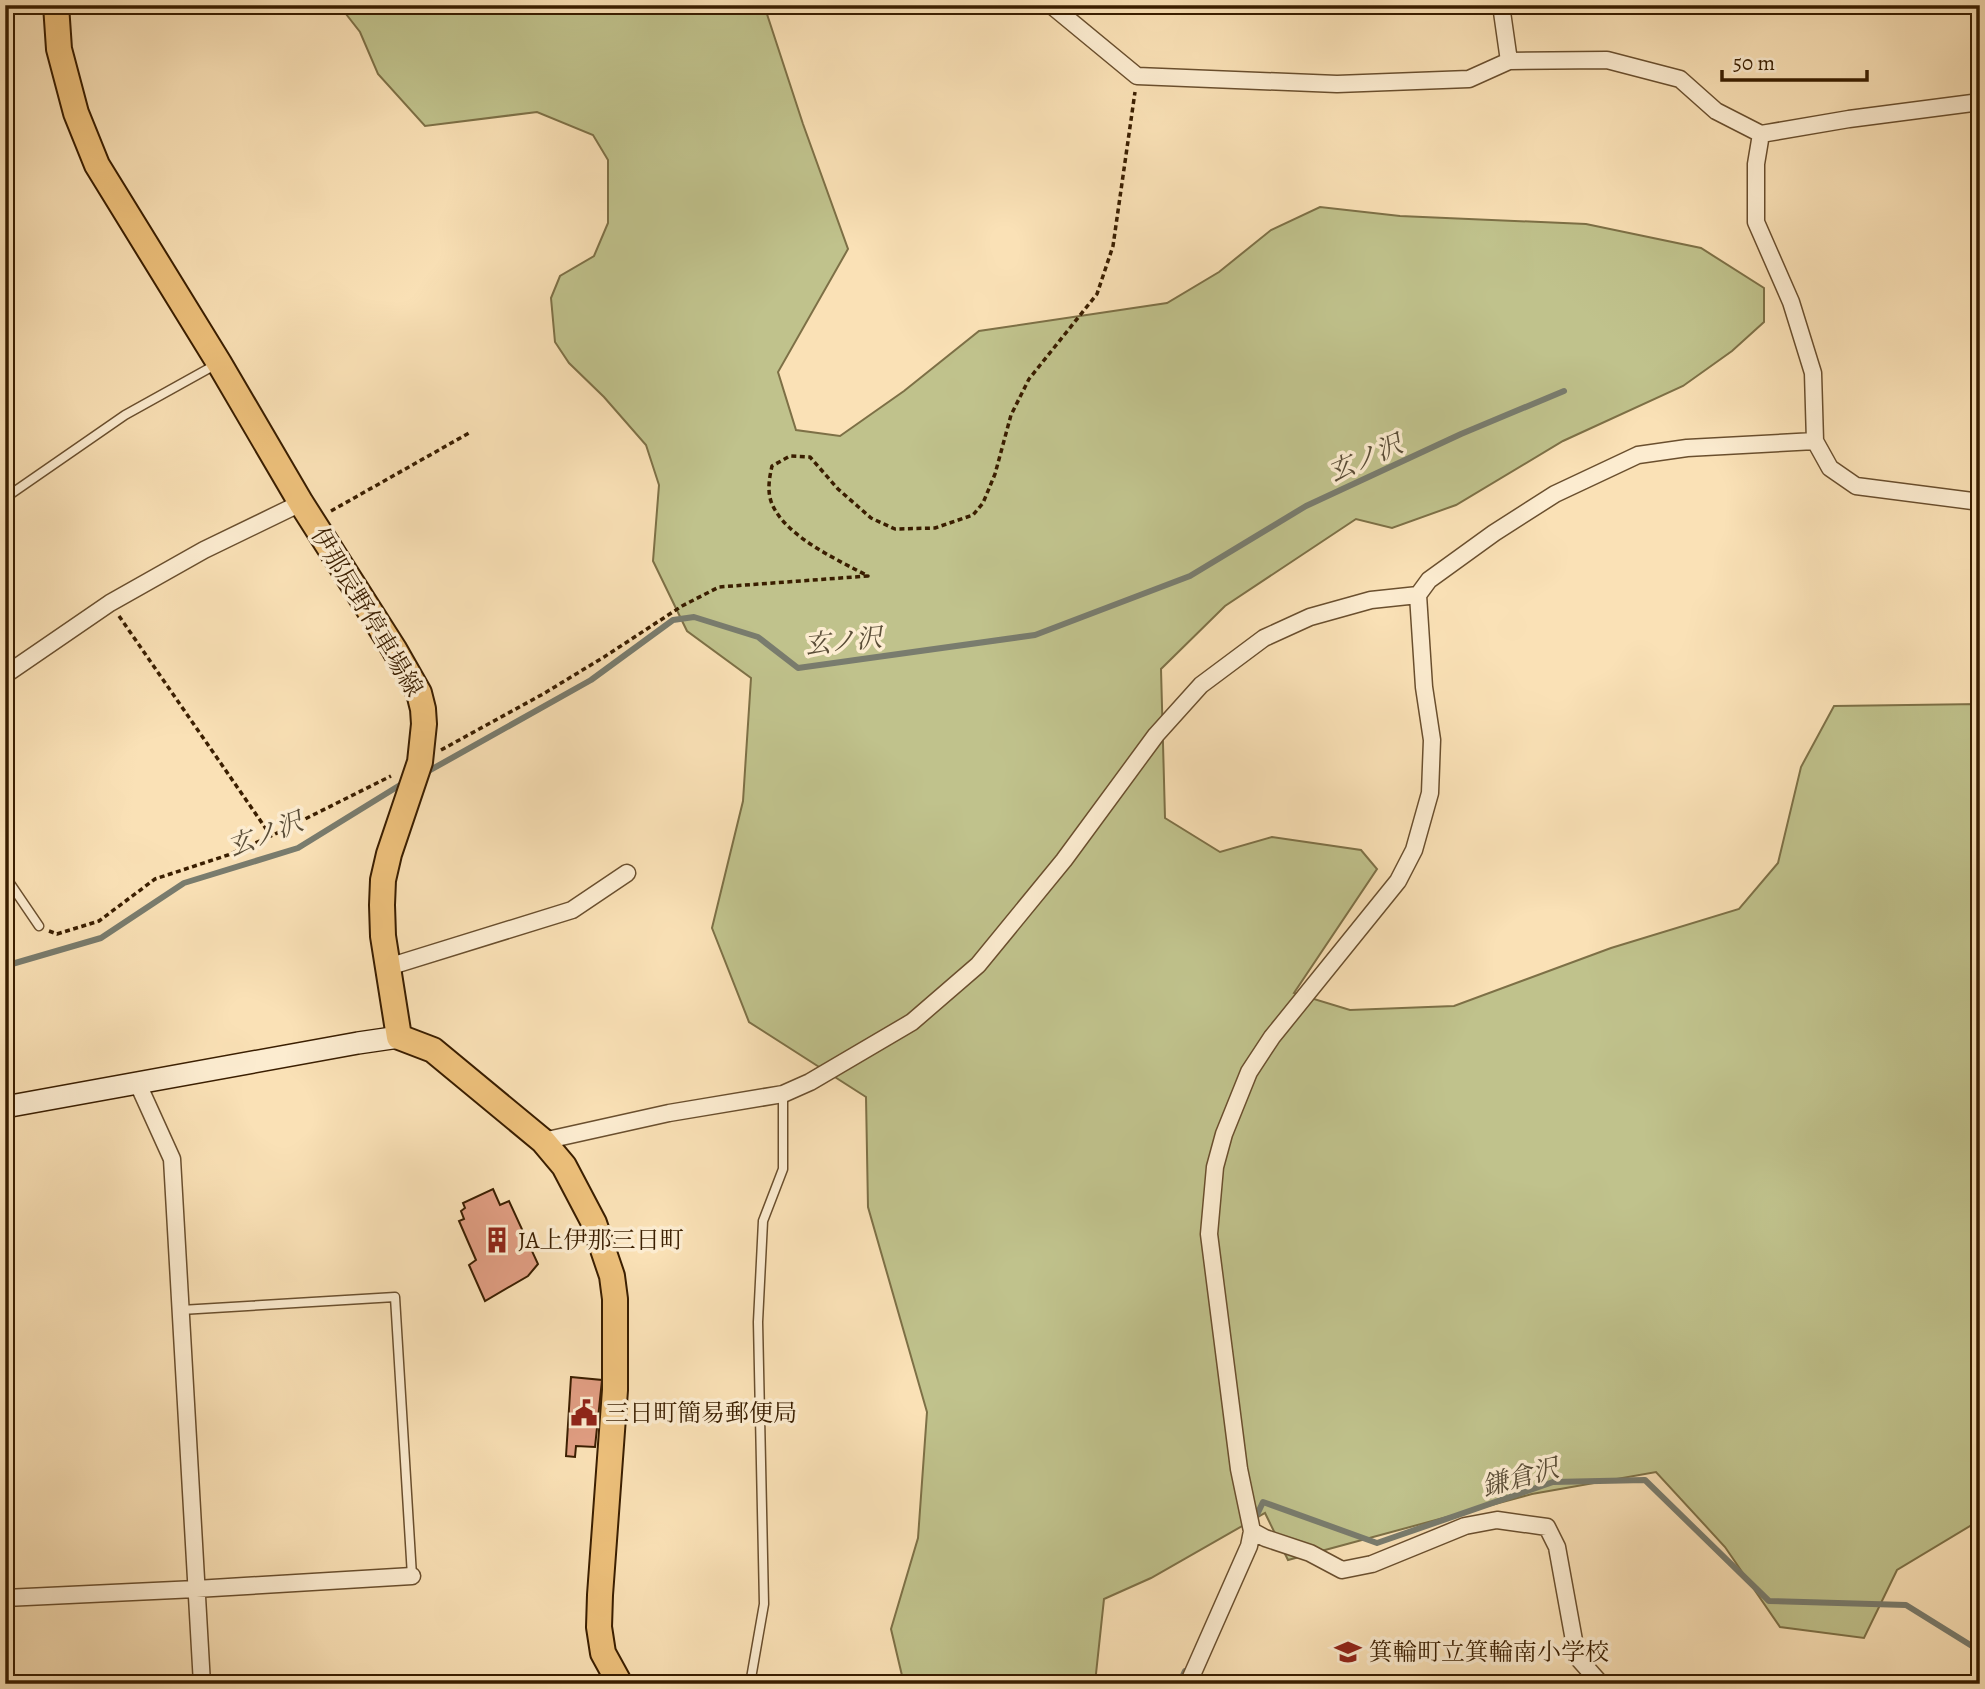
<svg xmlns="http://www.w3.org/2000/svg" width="1985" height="1689" viewBox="0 0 1985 1689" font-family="Alegreya,'Noto Serif JP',serif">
<rect width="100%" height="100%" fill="#fae1b6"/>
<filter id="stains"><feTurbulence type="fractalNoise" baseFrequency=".00286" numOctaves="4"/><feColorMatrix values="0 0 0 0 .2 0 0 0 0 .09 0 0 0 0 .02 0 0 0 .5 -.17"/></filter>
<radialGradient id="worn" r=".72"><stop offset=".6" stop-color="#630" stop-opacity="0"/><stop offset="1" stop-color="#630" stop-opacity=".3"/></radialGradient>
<path fill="#c0c28c" stroke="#7d7046" stroke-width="2" d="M339 5H764L803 124 848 249 778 372 796 430 840 436 904 391 979 331 1167 303 1219 272 1271 230 1320 207 1400 216 1586 224 1701 248 1764 288V322L1732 351 1683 386 1563 441 1456 505 1392 528 1356 519 1225 606 1161 669 1165 818 1220 852 1272 837 1361 850 1377 869 1294 993 1350 1010 1454 1006 1611 948 1739 909 1778 863 1801 767 1834 706 1980 704V1520L1897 1570 1864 1638 1780 1627 1725 1547 1656 1472 1532 1494 1288 1560 1265 1513 1151 1578 1104 1599 1095 1683 904 1684 891 1629 918 1538 927 1412 868 1207 866 1097 749 1022 712 928 743 801 751 678 687 631 653 561 659 485 646 445 604 397 569 363 555 342 551 298 560 276 594 256 608 223V160L593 135 537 112 425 126 378 74 360 32Z"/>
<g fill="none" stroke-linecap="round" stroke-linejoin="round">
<path stroke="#797c6e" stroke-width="6" d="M425 773 591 680 673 620 694 617 758 637 798 668 1035 635 1190 576 1306 506 1461 434 1564 391
M5 966 101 938 184 883 298 848 405 782
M1254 1521 1263 1502 1377 1543 1553 1482 1645 1480 1769 1601 1906 1605 1980 1651
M1179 1684 1185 1671"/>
</g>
<path fill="#e19e83" stroke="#3a1e00" stroke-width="2" d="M493 1189 500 1205 509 1201 538 1264 528 1276 485 1301 469 1265 476 1260 459 1221 464 1219 461 1211 465 1208 463 1203Z
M571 1377 602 1380 595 1447 576 1446 575 1457 566 1456Z"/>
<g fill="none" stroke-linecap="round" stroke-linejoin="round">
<g stroke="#6a4f2e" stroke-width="11">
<path id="lane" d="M5 498 125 415 215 365
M5 876 39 926
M181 1310 395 1297 412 1576
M750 1684 764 1604 758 1322 763 1221 783 1169V1094"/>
</g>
<g stroke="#6a4f2e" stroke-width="19">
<path id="street" d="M1051 5 1137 76 1337 84 1469 79 1509 61 1607 60 1680 79 1716 111 1761 134 1849 119 1980 102
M1501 5 1509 61
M1761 134 1756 164V222L1791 302 1813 373 1815 441 1830 468 1856 486 1980 502
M5 675 110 603 204 550 301 503
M388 967 572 910 627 873
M138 1084 172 1159 202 1684
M543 1141 669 1113 783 1094 810 1082 912 1022 978 965 1064 860 1156 735 1201 685 1264 638 1310 617 1371 600 1418 595
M1252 1531 1265 1538 1310 1553 1342 1570 1372 1564 1465 1526 1497 1520 1547 1527 1557 1547 1577 1657 1601 1684
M5 1598 196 1589 412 1576
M1188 1684 1249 1546 1252 1531 1239 1469 1209 1234 1215 1167 1224 1134 1249 1072 1272 1037 1398 881 1414 850 1430 793 1432 740 1424 687 1418 595 1429 580 1494 533 1555 494 1638 455 1687 448 1815 441"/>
</g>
<g stroke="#3a1e00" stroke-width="24">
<path id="secondary" d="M5 1107 358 1043 399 1037"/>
</g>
<g stroke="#3a1e00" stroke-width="28">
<path id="primary" d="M56 5 59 49 76 113 97 165 219 363 301 503 394 649 419 693 423 709 424 724 420 762 389 854 383 880 382 905 383 936 399 1037 433 1050 543 1141 564 1166 594 1223 612 1276 615 1299V1390L600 1595 599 1627 603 1653 620 1684"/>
</g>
<path stroke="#3a1e00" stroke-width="3.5" stroke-dasharray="5 3.5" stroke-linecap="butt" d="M331 511 469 433
M119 616 271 836 391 776
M441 750 543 694 604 657 682 606 719 587 868 576C838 560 786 537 772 504 767 492 769 479 772 466L790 456 810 457 838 489 871 518 895 529 935 528 973 515 983 503 995 474 1011 415 1029 379 1097 294 1113 246 1135 92
M49 931 57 934 99 921 155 879 228 855 271 836"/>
<use href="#lane" stroke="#fcecd0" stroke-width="8"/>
<use href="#street" stroke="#fcecd0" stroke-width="16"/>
<use href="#secondary" stroke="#fcecd0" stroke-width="21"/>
<use href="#primary" stroke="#edc07b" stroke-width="24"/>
</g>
<defs>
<g id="building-bare" transform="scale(2.1)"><path d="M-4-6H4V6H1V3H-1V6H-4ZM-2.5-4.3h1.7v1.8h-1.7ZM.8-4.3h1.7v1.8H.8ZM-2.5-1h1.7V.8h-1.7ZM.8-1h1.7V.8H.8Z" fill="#8f2418" stroke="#fcecd0" stroke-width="2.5" paint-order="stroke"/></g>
<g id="civic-bare" transform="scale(2.1)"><path d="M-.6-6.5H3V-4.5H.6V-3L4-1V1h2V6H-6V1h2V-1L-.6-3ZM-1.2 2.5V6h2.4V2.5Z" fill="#8f2418" stroke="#fcecd0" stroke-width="2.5" paint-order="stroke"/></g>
<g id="school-bare" transform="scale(2.1)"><path d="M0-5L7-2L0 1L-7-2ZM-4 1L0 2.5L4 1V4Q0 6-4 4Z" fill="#8f2418" stroke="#fcecd0" stroke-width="2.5" paint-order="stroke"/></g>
</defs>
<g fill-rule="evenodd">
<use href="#building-bare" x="497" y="1240"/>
<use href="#civic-bare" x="584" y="1413"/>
<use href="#school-bare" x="1348" y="1652"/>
</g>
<g text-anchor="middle" stroke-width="7" stroke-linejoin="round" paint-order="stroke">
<g font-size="24" fill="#3a1e00" stroke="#fcecd0">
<text transform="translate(367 612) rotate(59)" y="8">伊那辰野停車場線</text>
</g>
<g font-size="24" fill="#3a1e00" stroke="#fcecd0" text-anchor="start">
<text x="518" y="1248">JA上伊那三日町</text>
<text x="605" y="1421">三日町簡易郵便局</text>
<text x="1369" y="1660">箕輪町立箕輪南小学校</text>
</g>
<g font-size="26" font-style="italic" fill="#5a4d37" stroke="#fcecd0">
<text transform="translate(1365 458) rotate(-24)" y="9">玄ノ沢</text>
<text transform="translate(843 641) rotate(-6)" y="9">玄ノ沢</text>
<text transform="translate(265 834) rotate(-21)" y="9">玄ノ沢</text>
<text transform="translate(1520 1477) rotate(-15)" y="9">鎌倉沢</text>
</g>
</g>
<rect width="1985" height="1689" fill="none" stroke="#fae1b6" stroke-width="28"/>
<rect x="7" y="7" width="1971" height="1675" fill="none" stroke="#3a1e00" stroke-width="3.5"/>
<rect x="14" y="14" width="1957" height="1661" fill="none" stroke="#3a1e00" stroke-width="2"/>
<path d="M1722 70v10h145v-10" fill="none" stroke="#3a1e00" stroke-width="3.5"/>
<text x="1733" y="70" font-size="21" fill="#3a1e00" stroke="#fcecd0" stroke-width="5" paint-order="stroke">50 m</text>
<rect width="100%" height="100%" filter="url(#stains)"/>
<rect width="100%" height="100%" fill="url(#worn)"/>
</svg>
